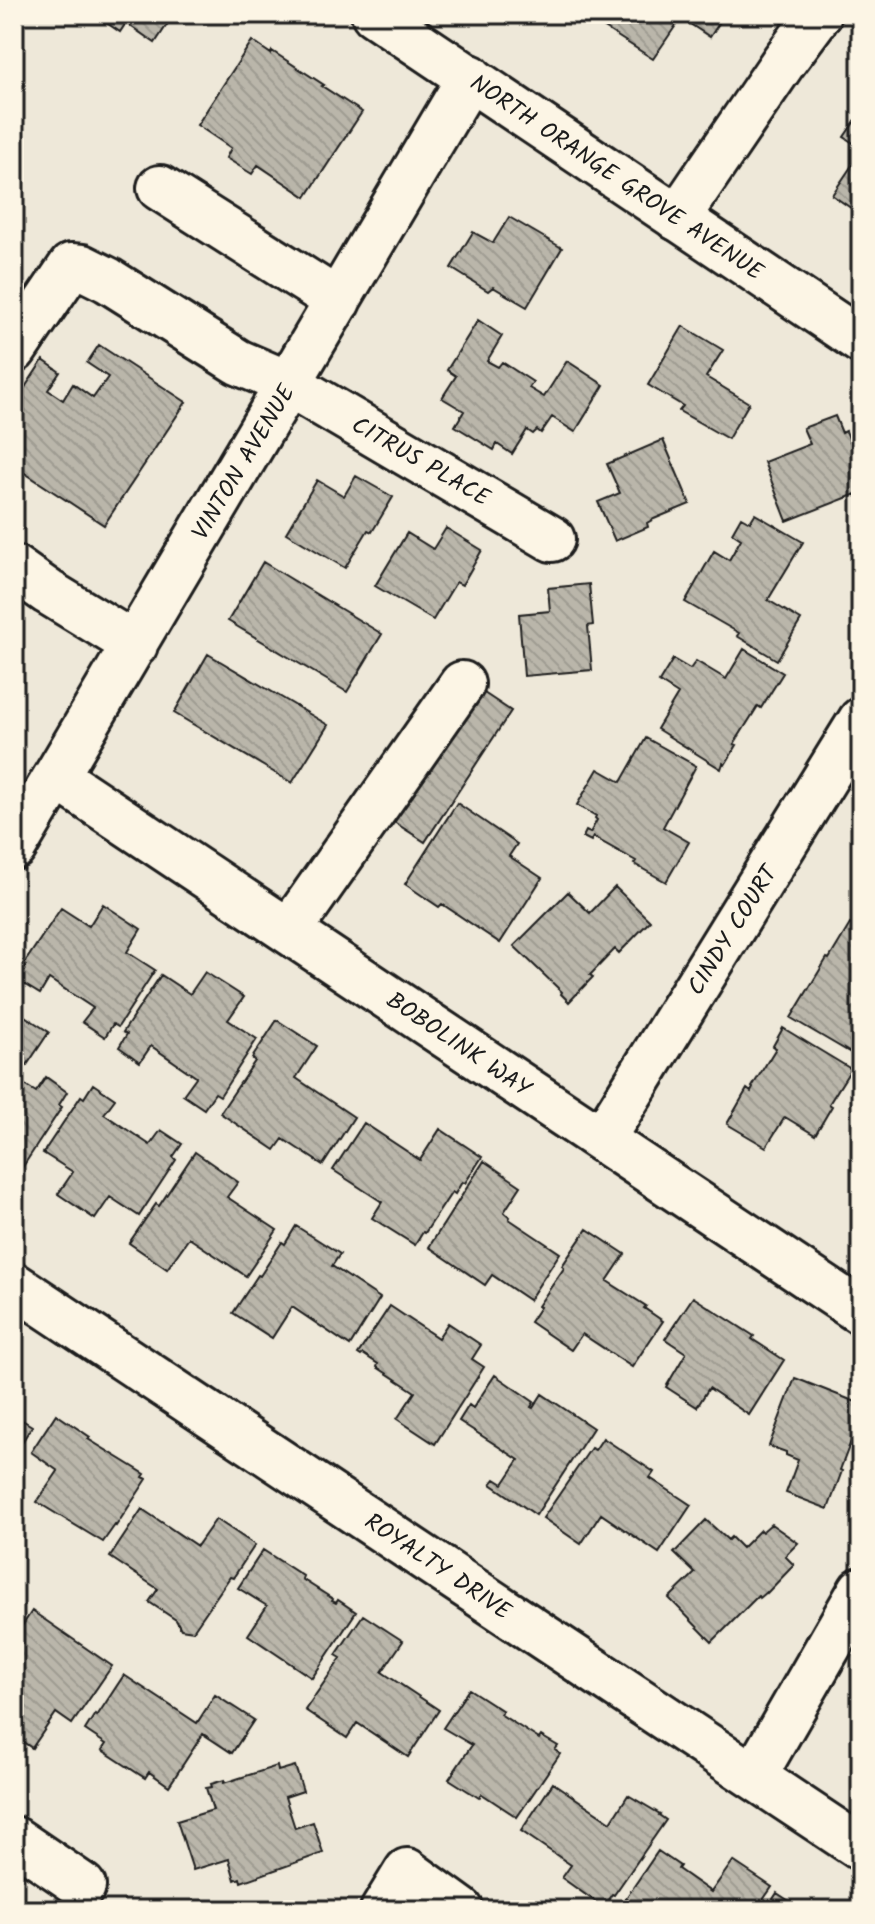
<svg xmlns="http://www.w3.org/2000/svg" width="875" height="1924" viewBox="0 0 875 1924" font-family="Kalam,sans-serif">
<defs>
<pattern id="building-back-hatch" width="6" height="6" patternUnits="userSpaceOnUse" patternTransform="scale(2)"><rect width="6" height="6" fill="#bab6aa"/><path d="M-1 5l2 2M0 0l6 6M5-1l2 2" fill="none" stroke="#9f9c92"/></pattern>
</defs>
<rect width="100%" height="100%" fill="#eee8d9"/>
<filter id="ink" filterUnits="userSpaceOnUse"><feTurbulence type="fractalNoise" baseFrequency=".0125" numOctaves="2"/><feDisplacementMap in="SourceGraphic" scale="16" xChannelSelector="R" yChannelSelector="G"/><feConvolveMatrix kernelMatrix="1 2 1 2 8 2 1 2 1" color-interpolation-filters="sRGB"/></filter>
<g filter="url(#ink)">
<path fill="url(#building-back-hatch)" stroke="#1c1c1c" stroke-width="2" d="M105 14H174L155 43 126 23 120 32 101 19Z
M608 14H725L710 37 681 18 653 59 600 25Z
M252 41 271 54 272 51 324 85 322 86 362 112 306 197 258 165 252 174 226 158 231 148 197 125Z
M861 112V148L844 137Z
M861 152V215L832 195Z
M509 217 562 248 527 307 493 287 488 291 451 268 473 232 493 243Z
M478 320 502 336 487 361 498 367 502 362 533 382 529 388 544 397 567 361 604 385 575 432 552 417 541 433 537 430 533 434 527 430 512 454 497 444 494 450 455 426 464 411 442 398 456 376 447 370Z
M683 326 723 350 706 377 749 403 728 439 679 411 683 406 648 385Z
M99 345 186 402 104 525 14 466V404L43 360 60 372 48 390 63 400 73 384 93 398 108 377 87 363Z
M835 416 842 433 846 431 852 446 861 442V494L856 496V494L787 521 764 462 810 444 803 428Z
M663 440 690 504 654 519 647 523 648 527 615 541 598 502 620 493 607 464Z
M356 476 393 497 372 532 368 530 345 568 286 533 317 480 344 496Z
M755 514 803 542 768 600 801 620 777 660 737 636 739 633 685 602 714 551 729 560 741 539 732 533 741 517 750 522Z
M446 528 482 550 462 585 456 582 433 620 375 586 407 533 433 549Z
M263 562 382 634 347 692 228 621Z
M589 584 593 625 588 626 592 670 524 676 519 614 550 611 548 588Z
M744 649 783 673 761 708 758 706 734 744 737 745 725 765 723 763 721 769 657 729 678 694 659 682 673 659 690 669 696 661 726 679Z
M208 654 328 725 292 783 174 713Z
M481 691 511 711 425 842 394 822Z
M646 738 696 766 663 827 689 842 666 882 634 864 636 861 593 837 591 841 583 837 586 831 590 833 597 820 595 818 596 816 577 805 598 769 621 782Z
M457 803 517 844 509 856 542 878 500 943 442 904 439 907 405 884Z
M615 887 650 921 619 953 615 949 590 975 593 977 569 1002 561 994 562 992 514 946 568 892 590 913Z
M103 904 141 929 127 952 155 970 118 1027 113 1024 105 1037 82 1022 93 1008 49 979 40 994 17 980 26 966 23 965 61 908 89 926Z
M850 924 861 930V1059L791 1018 827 958 829 959Z
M205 972 244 997 228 1020 257 1039 220 1096 215 1093 204 1109 183 1095 196 1077 151 1046 140 1062 119 1047 127 1034 123 1032 161 975 190 994Z
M14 1009 49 1032 17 1080 36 1092 46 1077 67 1092 59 1105 62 1107 22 1168 14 1163Z
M277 1020 317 1046 296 1078 354 1117 323 1165 283 1139 275 1150 220 1113 255 1061 252 1058Z
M783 1028 851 1069 829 1104 832 1106 815 1135 785 1117 766 1147 727 1124 747 1089 751 1092 753 1088 752 1087 776 1048 773 1046Z
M93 1084 115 1099 104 1114 150 1145 161 1130 182 1144 173 1157 176 1160 139 1216 110 1197 95 1219 58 1194 73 1172 43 1153 81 1096 84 1098Z
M364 1123 420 1160 440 1129 482 1157 465 1183 462 1182 455 1194 452 1192 425 1233 423 1232 415 1245 372 1218 382 1202 333 1170Z
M195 1152 238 1182 227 1197 277 1230 246 1276 189 1238 167 1269 129 1243 156 1204 159 1206Z
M484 1161 521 1186 504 1212 510 1217 509 1219 560 1253 529 1300 492 1275 485 1285 429 1247Z
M296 1226 340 1254 332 1266 380 1298 350 1346 292 1307 272 1338 233 1313 258 1275 260 1276 282 1242 285 1244Z
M587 1229 625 1254 607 1281 646 1306 644 1308 663 1321 632 1367 582 1334 571 1350 530 1322 540 1307 538 1306 564 1268 562 1266Z
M693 1297 754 1336 752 1339 784 1360 749 1415 709 1388 697 1407 666 1387 686 1353 665 1339Z
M390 1306 438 1338 448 1323 481 1345 472 1359 484 1367 435 1444 397 1419 415 1392 377 1367 378 1364 363 1354 361 1356 358 1354Z
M495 1375 534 1402 531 1407 533 1408 542 1394 593 1428 536 1515 491 1484 495 1479 503 1484 519 1460 459 1421 469 1405 473 1408Z
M795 1378 861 1404V1432L860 1433 855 1431 840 1470 842 1471 828 1509 786 1493 798 1460 786 1455V1452L769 1446Z
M56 1414 90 1437 88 1439 145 1474 143 1477 147 1479 116 1526 115 1525 103 1542 37 1502 58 1471 31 1452Z
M14 1415 32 1426 14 1455Z
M603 1438 654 1472 650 1478 691 1505 659 1553 601 1514 581 1544 543 1518 591 1448 595 1450Z
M142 1509 197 1546 216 1519 255 1545 233 1578 230 1577 193 1631 181 1629 176 1620 149 1602 158 1589 110 1557Z
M706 1520 728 1540 731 1537 742 1548 760 1530 762 1532 771 1524 798 1543 785 1556 794 1565 767 1593 766 1592 759 1598 758 1596 712 1642 669 1598 695 1573 674 1553Z
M263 1550 303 1576 302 1579 333 1599 332 1601 336 1603 338 1600 356 1612 312 1678 248 1635 267 1606 238 1588Z
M32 1611 112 1666 72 1724 56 1713 32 1748 14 1736V1638Z
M363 1615 403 1641 382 1672 439 1710 408 1757 357 1723 347 1738 305 1710 341 1658 336 1655Z
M124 1675 197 1723 215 1695 254 1720 232 1753 203 1734 169 1786 149 1772 145 1778 102 1750 106 1744 85 1730 95 1714 97 1716Z
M469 1689 503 1711 500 1714 539 1739 541 1736 558 1746 555 1750 560 1754 517 1817 482 1794 479 1798 449 1779 472 1745 443 1728Z
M277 1766 278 1771 295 1766 303 1791 285 1797 295 1828 313 1822 323 1853 241 1882 240 1878 235 1880 229 1859 193 1870 177 1821 213 1810 206 1788 212 1787 211 1784 224 1780V1783Z
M553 1783 611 1822 628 1795 660 1814 659 1815 666 1820 614 1895 612 1894 603 1907 562 1878 571 1865 521 1831Z
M658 1851 680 1866 678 1869 711 1892 733 1861 772 1887 756 1910H638L624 1901Z
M777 1893 803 1910H766Z"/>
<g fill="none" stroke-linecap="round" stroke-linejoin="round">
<g stroke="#1c1c1c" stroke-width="50">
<path id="minor" d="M160 188 338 301
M677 218 784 61 819 14
M14 350 71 266 82 267 108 280 238 362 289 384 552 539
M14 568 48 592 135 645
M57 777 861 1312
M14 847 470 77
M289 931 462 684
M602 1139 861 720
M14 1285 861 1848
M754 1776 861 1590
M14 1839 83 1886
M383 1910 407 1871 461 1910"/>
</g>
<g stroke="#1c1c1c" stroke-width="50">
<path id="major" d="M374 14 861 341"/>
</g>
<use href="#minor" stroke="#fcf5e5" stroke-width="44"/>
<use href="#major" stroke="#fcf5e5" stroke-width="44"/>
</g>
</g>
<g text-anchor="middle" stroke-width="6" stroke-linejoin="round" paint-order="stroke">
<g font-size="24" fill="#1c1c1c" stroke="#fcf5e5">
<text transform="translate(617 177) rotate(34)" y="8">NORTH ORANGE GROVE AVENUE</text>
<text transform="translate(421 461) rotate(30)" y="8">CITRUS PLACE</text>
<text transform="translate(243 462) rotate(-59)" y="8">VINTON AVENUE</text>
<text transform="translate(732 930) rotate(-58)" y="8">CINDY COURT</text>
<text transform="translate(459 1044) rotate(34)" y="8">BOBOLINK WAY</text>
<text transform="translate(438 1566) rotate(34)" y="8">ROYALTY DRIVE</text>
</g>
</g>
<rect width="875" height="1924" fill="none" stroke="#fcf5e5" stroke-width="48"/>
<rect x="24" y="24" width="827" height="1876" fill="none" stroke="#1c1c1c" stroke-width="3" filter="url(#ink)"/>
</svg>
